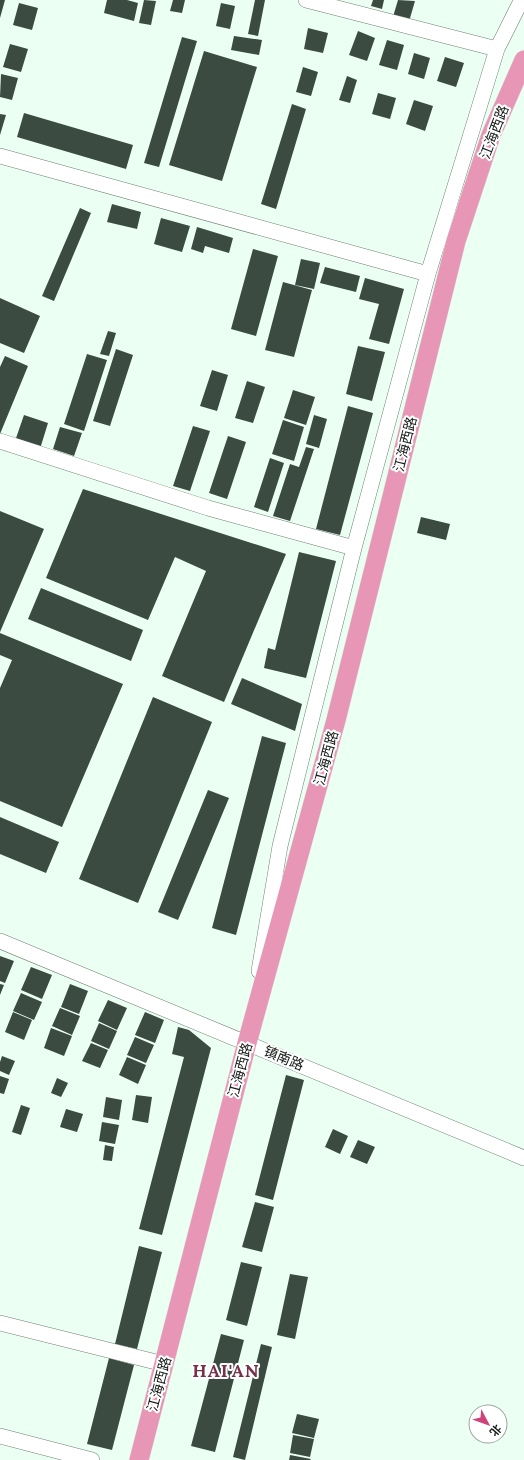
<svg xmlns="http://www.w3.org/2000/svg" width="524" height="1460" viewBox="0 0 524 1460" font-family="Lora,'Noto Sans SC',serif">
<rect width="100%" height="100%" fill="#ecfff3"/>
<path fill="#3c4b42" d="M0 0H5L0 18Z
M107 0H127L138 3 134 21 104 13Z
M144 0 156 1 151 25 139 23Z
M173 0H185L182 13 170 11Z
M255 0H265L258 36 248 34Z
M373 0H384L382 9 371 6Z
M398 0 415 1 408 25 392 20Z
M19 3 38 8 32 30 13 25Z
M221 3 235 6 230 29 216 26Z
M308 28 328 33 323 53 304 49Z
M358 31 375 38 367 61 349 55Z
M234 36 262 40 259 55 231 50Z
M182 37 197 41 159 167 144 163Z
M387 40 404 45 397 70 379 65Z
M10 44 28 49 21 72 3 67Z
M204 51 257 67 222 181 169 165Z
M414 53 430 58 424 79 408 74Z
M445 57 464 63 456 87 437 81Z
M303 67 318 72 311 96 296 92Z
M1 74 18 78 12 100 0 97Z
M347 76 357 80 350 103 339 100Z
M378 93 396 98 390 119 372 114Z
M414 100 433 106 425 131 406 124Z
M292 104 306 109 276 209 261 204Z
M24 113 133 145 126 169 17 137Z
M0 114 6 115 0 135Z
M112 204 141 212 137 229 107 222Z
M80 208 91 213 54 301 42 296Z
M161 218 190 226 182 252 154 244Z
M197 227 233 238 229 253 205 246 203 253 191 249Z
M253 249 278 256 256 336 231 329Z
M301 259 320 263 314 289 295 285Z
M325 267 360 276 356 292 320 283Z
M365 278 404 289 389 344 369 339 379 304 359 299Z
M283 282 312 290 294 357 265 350Z
M0 298 40 316 24 353 0 343Z
M108 331 116 333 109 356 100 354Z
M358 346 385 352 372 401 346 394Z
M116 349 133 355 110 426 93 421Z
M87 354 107 360 84 431 64 424Z
M5 356 28 366 0 434V367Z
M212 370 228 375 217 411 200 406Z
M247 381 265 387 253 423 235 418Z
M293 390 315 397 306 425 284 418Z
M348 406 373 413 340 535 316 529Z
M24 415 48 423 40 449 15 441Z
M314 415 327 419 319 448 306 444Z
M283 420 304 427 294 461 272 454Z
M193 426 210 431 190 491 173 486Z
M60 427 82 433 74 456 53 449Z
M228 436 246 442 227 499 209 493Z
M306 447 314 449 290 521 273 516 290 464 299 467Z
M270 458 284 463 268 512 254 507Z
M83 489 286 554 224 702 162 676 206 571 175 557 148 620 46 578Z
M0 511 44 529 0 632Z
M421 517 450 524 446 540 417 533Z
M299 552 336 561 306 678 264 668 268 648 275 650Z
M41 588 143 630 131 661 28 619Z
M0 633 123 684 62 827 0 801V688L12 660 0 655Z
M242 678 302 704 295 731 231 704Z
M153 697 212 722 138 903 79 879Z
M262 736 286 743 236 935 212 928Z
M208 790 229 798 178 920 158 912Z
M0 817 59 842 46 873 0 854Z
M0 956 14 961 5 983 0 981Z
M31 967 52 975 42 999 21 990Z
M0 984 4 985 0 995Z
M70 984 88 991 79 1014 61 1007Z
M21 993 42 1002 34 1020 13 1011Z
M108 1000 127 1008 117 1030 98 1021Z
M60 1008 80 1016 72 1035 52 1026Z
M13 1012 32 1020 24 1040 5 1032Z
M145 1012 164 1020 155 1043 135 1035Z
M99 1023 117 1031 109 1049 91 1041Z
M178 1027 189 1030 211 1048 162 1235 139 1229 184 1057 172 1054Z
M51 1028 72 1036 64 1056 44 1048Z
M135 1037 154 1045 146 1063 127 1055Z
M91 1043 108 1050 100 1068 82 1061Z
M2 1056 15 1061 9 1075 0 1071V1062Z
M127 1057 146 1065 138 1084 119 1075Z
M286 1075 304 1080 273 1200 255 1195Z
M0 1076 9 1079 4 1094 0 1093Z
M57 1078 68 1083 61 1097 51 1093Z
M136 1095 152 1097 148 1123 132 1120Z
M106 1097 122 1100 119 1120 103 1117Z
M21 1105 30 1108 21 1135 12 1132Z
M66 1109 83 1114 77 1132 60 1127Z
M102 1122 119 1125 115 1144 99 1141Z
M333 1129 348 1136 340 1154 325 1147Z
M358 1140 375 1147 367 1164 350 1157Z
M105 1145 114 1147 112 1161 103 1160Z
M255 1202 274 1207 262 1252 242 1247Z
M139 1246 162 1252 137 1349 115 1344Z
M241 1262 262 1267 247 1326 226 1320Z
M290 1274 308 1277 295 1339 277 1335Z
M221 1334 244 1340 215 1452 191 1446Z
M261 1344 272 1347 245 1460 233 1457Z
M109 1358 134 1365 112 1450 87 1444Z
M297 1414 319 1419 314 1438 292 1433Z
M293 1435 314 1439 310 1457 290 1453Z
M290 1455 311 1459 310 1460H289Z"/>
<g fill="none" stroke-linecap="round" stroke-linejoin="round">
<g stroke="#708176" stroke-width="16">
<path id="minor" d="M306 0 497 49
M0 156 428 274
M0 441 208 508 354 548
M0 941 524 1158
M259 971 280 846 354 548 428 274 497 49 519 5
M0 1323 164 1364
M0 1436 92 1460"/>
</g>
<g stroke="#dedfdf" stroke-width="20">
<path id="major" d="M139 1460 247 1043 336 720 456 241 491 135 524 60"/>
</g>
<use href="#minor" stroke="#fff" stroke-width="15"/>
<use href="#major" stroke="#e797b5" stroke-width="19"/>
</g>
<g text-anchor="middle" stroke-width="4" stroke-linejoin="round" paint-order="stroke">
<g font-size="14" fill="#151b17" stroke="#fff">
<text transform="translate(494 132) rotate(-69)" y="5">江海西路</text>
<text transform="translate(405 444) rotate(-76)" y="5">江海西路</text>
<text transform="translate(326 758) rotate(-75)" y="5">江海西路</text>
<text transform="translate(284 1058) rotate(23)" y="5">镇南路</text>
<text transform="translate(240 1070) rotate(-75)" y="5">江海西路</text>
<text transform="translate(159 1384) rotate(-75)" y="5">江海西路</text>
</g>
<g font-size="18" font-weight="bold" letter-spacing="1" fill="#753149" stroke="#fff">
<text x="226" y="1377">HAI'AN</text>
</g>
</g>
<g transform="translate(488 1424) rotate(131)"><circle r="19" fill="#ffffff" stroke="#a1a4a2"/>
<path d="M0-3L7 15L0 10L-7 15Z" fill="#ce437a"/>
<text y="-6" font-size="11" font-weight="bold" text-anchor="middle" fill="#151b17">北</text>
</g>
</svg>
